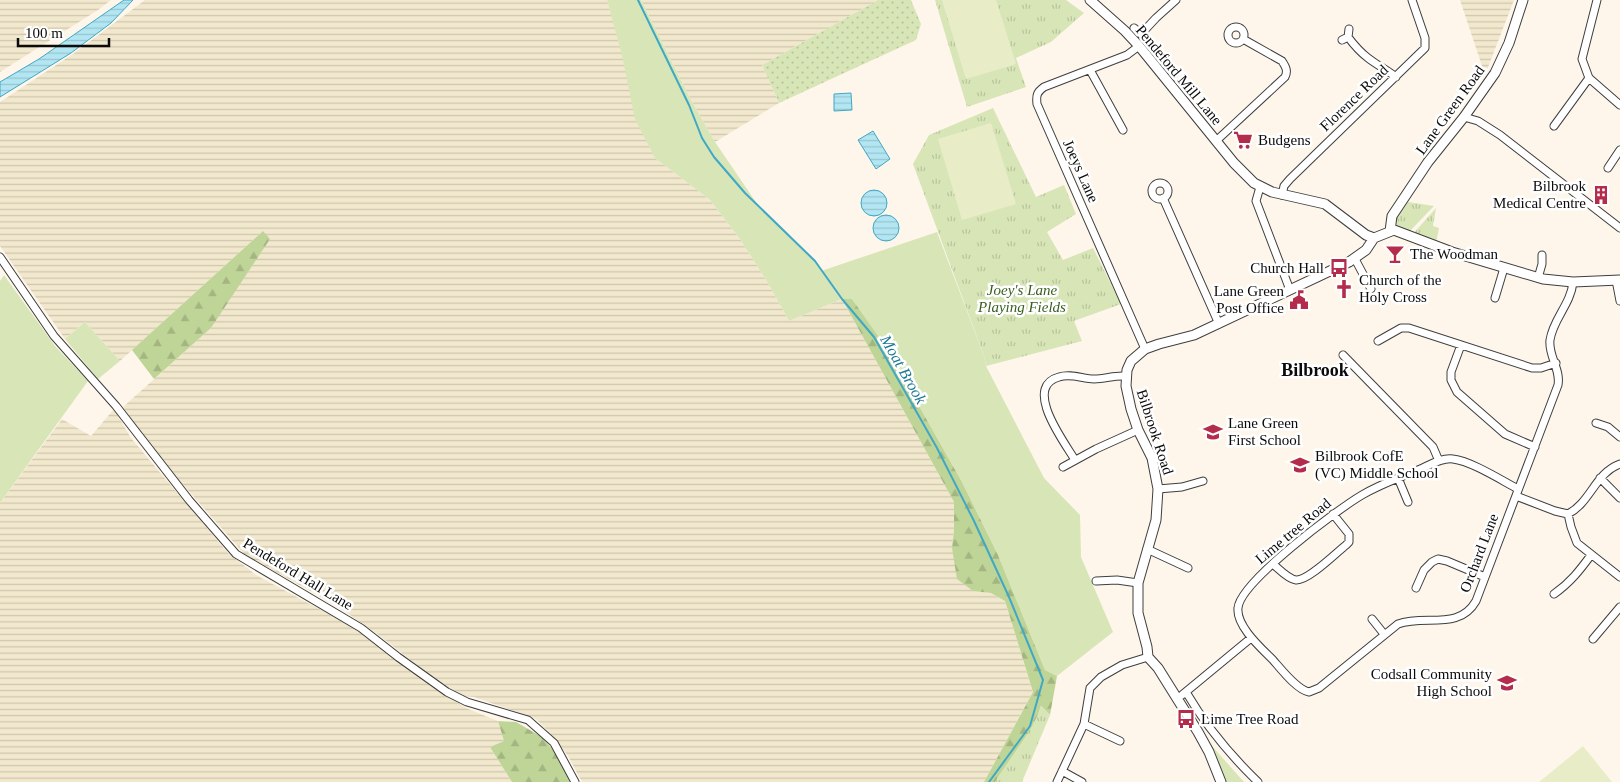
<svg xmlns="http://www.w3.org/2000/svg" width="1620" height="782" viewBox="0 0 1620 782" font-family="'Times New Roman',serif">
<defs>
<pattern id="farmland-rules" width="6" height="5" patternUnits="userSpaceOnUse" patternTransform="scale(1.25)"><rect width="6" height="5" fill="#f2e8cd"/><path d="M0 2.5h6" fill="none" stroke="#cec6af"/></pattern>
<pattern id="forest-firs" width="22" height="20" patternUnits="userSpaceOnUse" patternTransform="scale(1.25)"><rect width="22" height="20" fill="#bfd597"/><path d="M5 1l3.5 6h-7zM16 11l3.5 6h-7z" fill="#a3b681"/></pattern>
<pattern id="park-tufts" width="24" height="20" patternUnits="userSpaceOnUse" patternTransform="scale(1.25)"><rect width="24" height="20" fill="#d8e6b7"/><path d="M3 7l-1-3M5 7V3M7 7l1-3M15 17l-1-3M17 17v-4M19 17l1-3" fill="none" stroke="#b8c49c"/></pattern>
<pattern id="garden-dots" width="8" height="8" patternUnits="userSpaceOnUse" patternTransform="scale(1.25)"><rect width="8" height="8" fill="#d8e6b7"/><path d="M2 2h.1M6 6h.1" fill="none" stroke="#b8c49c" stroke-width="1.8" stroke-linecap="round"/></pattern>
<pattern id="water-rules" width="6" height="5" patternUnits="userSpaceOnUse" patternTransform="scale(1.25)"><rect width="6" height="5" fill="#b2e6f2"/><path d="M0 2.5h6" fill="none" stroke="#98c4ce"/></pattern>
</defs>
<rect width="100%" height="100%" fill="#fef6eb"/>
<path fill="url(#farmland-rules)" d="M0 0H111L98 10 0 72Z
M145 0H607L655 158 710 200 740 239 768 283 789 321 842 299 954 502V530L952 548 973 591 991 593 1005 601 1033 692 984 782H582L568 756 550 733 536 719 474 697 463 696 430 675 376 633 334 604 245 555 151 448 123 407 211 328 263 231 120 361 85 322 65 339 0 246V102L73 54Z
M641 0H878L762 65 779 103 715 142 691 100Z
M1460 0H1514L1485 75Z
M114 409 131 438 228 553 256 575 360 631 412 672 466 708 498 721 504 741 490 747 512 782H0V503L62 419 91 436Z"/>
<path fill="#d8e6b7" d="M607 0H641L691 100 715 142 760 208 815 261 821 271 937 232 984 356 986 366 1044 478 1080 515 1081 557 1113 632 1057 676 1045 670 998 555 962 482 884 344 852 299H842L789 321 768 283 740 239 710 200 655 158 635 119 622 55Z
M4 275 55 346 88 381 0 503V281Z
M85 322 120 361 98 379 65 339Z
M1204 737 1244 782H1224Z"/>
<path fill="url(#forest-firs)" d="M263 231 270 239 211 328 154 379 132 350Z
M842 299H852L884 344 962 482 998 555 1045 670 1057 676 1050 715 1041 706 1036 722 995 782H984L1033 692 1005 601 991 593 973 591 957 579 952 548 954 530V502Z
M498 721 516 722 542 737 559 757 570 782H512L490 747 504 741Z"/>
<path fill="url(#park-tufts)" d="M935 0H1066L1084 13 1051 42 1016 58 1026 87 967 107Z
M993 108 1036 197 1064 185 1076 214 1047 232 1063 260 1093 248 1121 304 1074 321 1082 341 986 366 984 356 913 164 929 135Z
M1408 202 1434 206 1409 232 1397 228 1396 219Z
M1436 208 1433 226 1439 228 1436 243 1412 235Z
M1041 706 1050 715 1022 782H995C1011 756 1031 735 1041 706Z"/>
<path fill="url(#garden-dots)" d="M878 0H911L921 24 916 40 779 103 762 65Z"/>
<path fill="#e8edc8" d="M942 0H996L1016 64 966 79Z
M991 123 1016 204 962 220 938 139Z
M1583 746 1612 782H1539Z"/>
<path fill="url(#water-rules)" stroke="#3ea8c5" d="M124 0H133L111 23 71 53 0 97V82L39 59Z
M851 93 852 110 834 111V94Z
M873 131 890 159 876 169 858 140Z
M861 203a13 13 0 1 1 26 0a13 13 0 1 1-26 0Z
M873 228a13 13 0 1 1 26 0a13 13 0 1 1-26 0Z"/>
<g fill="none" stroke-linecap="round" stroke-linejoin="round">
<path stroke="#3ea8c5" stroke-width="2" d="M638 0 689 105 702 138 714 157 745 193 815 261 842 299 874 337 937 448 974 521 1009 597 1043 680 1030 726 989 782"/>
<g stroke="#3e3e3e" stroke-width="9">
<path id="minor" d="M1597 0 1582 59 1589 78 1620 105
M1228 35a8 8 0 1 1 16 0a8 8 0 1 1-16 0Z
M1134 28 1141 34 1156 18 1176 0
M1348 37 1349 29
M1342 40 1348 37C1354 45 1360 52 1368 58 1377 65 1387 70 1396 77
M1139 46 1127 55 1044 87C1037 92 1036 95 1037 104L1145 349
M1090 70 1123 130
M1464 117 1478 121 1500 135 1620 228
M1554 126 1589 78
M1216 141 1285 77C1288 71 1286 67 1282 61L1243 39
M1608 168 1620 150
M1152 191a8 8 0 1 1 16 0a8 8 0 1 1-16 0Z
M1260 187 1256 201 1290 290
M1282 195 1284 186 1290 179 1425 48V38L1412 0
M1163 198 1219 324
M0 257 54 336 116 406 189 500 236 554 361 628 398 657 447 692 467 702 528 720 554 743 575 782
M1355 259 1371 289
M1538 278 1542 264V255
M1616 280 1620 301
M1495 298 1504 268
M1378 341 1401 328H1409L1532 368H1541L1556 363
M1461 345 1451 372V380L1457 392 1505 434 1535 447
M1343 355 1433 447 1439 461
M1596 423 1608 427 1620 437
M1075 460C1065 443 1022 387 1059 377 1071 373 1083 379 1094 379 1105 379 1115 375 1125 376
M1063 467 1096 449 1138 430
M1398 478 1408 502
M1600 478 1620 498
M1158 489 1182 487 1203 481
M1518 489C1501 480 1471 461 1453 459 1442 457 1428 466 1418 470 1399 478 1380 484 1362 495 1338 509 1240 582 1238 608 1236 626 1261 648 1273 660 1281 669 1297 690 1309 692L1319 688 1398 624C1425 614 1459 631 1476 601L1558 385C1561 369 1548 356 1550 340 1553 319 1571 304 1573 282
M1516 496 1555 511 1568 514C1591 502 1595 473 1620 464
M1568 514 1571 527 1577 543 1620 577
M1147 549 1188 568
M1273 564C1279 569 1288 579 1296 580 1308 581 1336 553 1346 545L1349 542V534L1333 514
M1096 581 1117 580 1138 583
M1416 588 1424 570 1432 562 1438 559 1447 561 1485 577
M1554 594C1570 583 1580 570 1591 555
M1372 619 1384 634
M1593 639 1620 607
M1186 692C1206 726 1230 755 1258 782
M1182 695 1251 638
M1084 724 1120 741
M1062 771 1082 782
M1057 782 1084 724 1090 688 1101 677 1122 665 1148 657"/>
</g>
<g stroke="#3e3e3e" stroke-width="11">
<path id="tertiary" d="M1090 0 1125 31 1139 46 1234 163 1254 183 1272 192 1325 204 1366 235 1374 238
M1390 231 1392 216 1428 162 1464 117 1495 73 1509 43 1523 0
M1221 782 1209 752 1198 732 1158 668 1148 657 1147 647 1138 613V583L1156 520 1158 489 1152 458 1138 430 1131 409 1126 386 1127 370 1131 361 1145 349 1159 344 1194 335 1349 262 1366 250 1374 238 1394 230 1452 252 1543 279 1573 282 1620 280"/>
</g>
<use href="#minor" stroke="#fff" stroke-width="7"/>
<use href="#tertiary" stroke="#fff" stroke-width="9"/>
</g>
<defs>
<g id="supermarket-bare" transform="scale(1.5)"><path d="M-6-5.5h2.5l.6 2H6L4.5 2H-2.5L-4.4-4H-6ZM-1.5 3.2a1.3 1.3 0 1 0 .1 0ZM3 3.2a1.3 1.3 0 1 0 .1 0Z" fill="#b32c4c" stroke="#fff" stroke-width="2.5" paint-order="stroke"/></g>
<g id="building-bare" transform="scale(1.5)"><path d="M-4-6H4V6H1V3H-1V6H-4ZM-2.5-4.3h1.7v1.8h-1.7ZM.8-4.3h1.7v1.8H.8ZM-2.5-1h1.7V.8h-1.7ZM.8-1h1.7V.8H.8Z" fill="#b32c4c" stroke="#fff" stroke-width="2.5" paint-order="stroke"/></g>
<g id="bar-bare" transform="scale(1.5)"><path d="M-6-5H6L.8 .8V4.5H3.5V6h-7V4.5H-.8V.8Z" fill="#b32c4c" stroke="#fff" stroke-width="2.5" paint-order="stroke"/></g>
<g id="bus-bare" transform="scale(1.5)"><path d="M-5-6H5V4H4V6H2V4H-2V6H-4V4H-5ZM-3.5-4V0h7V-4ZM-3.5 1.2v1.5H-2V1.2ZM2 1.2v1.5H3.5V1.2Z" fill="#b32c4c" stroke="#fff" stroke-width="2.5" paint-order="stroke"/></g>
<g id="church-bare" transform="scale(1.5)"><path d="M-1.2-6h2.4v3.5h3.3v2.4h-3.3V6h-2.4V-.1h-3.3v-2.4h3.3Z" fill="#b32c4c" stroke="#fff" stroke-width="2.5" paint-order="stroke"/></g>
<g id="civic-bare" transform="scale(1.5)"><path d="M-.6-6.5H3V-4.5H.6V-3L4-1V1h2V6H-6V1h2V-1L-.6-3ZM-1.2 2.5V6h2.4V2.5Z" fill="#b32c4c" stroke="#fff" stroke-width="2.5" paint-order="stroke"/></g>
<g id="school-bare" transform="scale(1.5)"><path d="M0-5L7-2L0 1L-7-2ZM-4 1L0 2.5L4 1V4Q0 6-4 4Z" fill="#b32c4c" stroke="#fff" stroke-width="2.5" paint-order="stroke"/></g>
</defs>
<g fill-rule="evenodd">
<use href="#supermarket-bare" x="1243" y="140"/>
<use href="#building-bare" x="1601" y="195"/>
<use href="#bar-bare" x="1395" y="254"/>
<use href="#bus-bare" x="1339" y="268"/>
<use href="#church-bare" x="1344" y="289"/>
<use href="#civic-bare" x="1299" y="300"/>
<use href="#school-bare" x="1213" y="432"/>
<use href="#school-bare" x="1300" y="465"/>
<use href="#school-bare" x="1507" y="683"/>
<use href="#bus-bare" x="1186" y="719"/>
</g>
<g text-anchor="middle" stroke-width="5" stroke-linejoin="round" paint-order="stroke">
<g font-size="15" fill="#0b0b0b" stroke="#fff">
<text transform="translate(1179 75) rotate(50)" y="5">Pendeford Mill Lane</text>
<text transform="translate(1354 98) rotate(-44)" y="5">Florence Road</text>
<text transform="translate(1450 110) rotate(-54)" y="5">Lane Green Road</text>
<text transform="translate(1081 171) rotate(66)" y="5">Joeys Lane</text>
<text transform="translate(1155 432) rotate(72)" y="5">Bilbrook Road</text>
<text transform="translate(1293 531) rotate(-40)" y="5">Lime tree Road</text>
<text transform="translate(1479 553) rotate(-69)" y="5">Orchard Lane</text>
<text transform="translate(298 574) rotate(31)" y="5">Pendeford Hall Lane</text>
</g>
<g font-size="15" fill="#0b0b0b" stroke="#fff" text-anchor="start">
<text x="1258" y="145">Budgens</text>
<text x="1586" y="191" text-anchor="end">Bilbrook<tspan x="1586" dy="17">Medical Centre</tspan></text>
<text x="1410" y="259">The Woodman</text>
<text x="1324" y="273" text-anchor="end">Church Hall</text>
<text x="1359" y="285">Church of the<tspan x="1359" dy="17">Holy Cross</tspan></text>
<text x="1284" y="296" text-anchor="end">Lane Green<tspan x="1284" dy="17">Post Office</tspan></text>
<text x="1228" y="428">Lane Green<tspan x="1228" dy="17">First School</tspan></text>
<text x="1315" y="461">Bilbrook CofE<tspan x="1315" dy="17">(VC) Middle School</tspan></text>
<text x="1492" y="679" text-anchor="end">Codsall Community<tspan x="1492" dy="17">High School</tspan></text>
<text x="1201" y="724">Lime Tree Road</text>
</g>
<g font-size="15" font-style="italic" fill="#395e20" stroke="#fff">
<text x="1022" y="295">Joey's Lane<tspan x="1022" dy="17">Playing Fields</tspan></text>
</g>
<g font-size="16" font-style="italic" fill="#1d7795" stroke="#fff">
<text transform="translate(904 369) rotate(60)" y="6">Moat Brook</text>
</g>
<g font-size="18" font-weight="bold" fill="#0b0b0b" stroke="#fff">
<text x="1315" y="376">Bilbrook</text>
</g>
</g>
<path d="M18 38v8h91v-8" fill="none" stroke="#0b0b0b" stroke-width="2.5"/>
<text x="25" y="38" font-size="15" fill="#0b0b0b" stroke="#ffffff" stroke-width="4" paint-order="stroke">100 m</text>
</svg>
